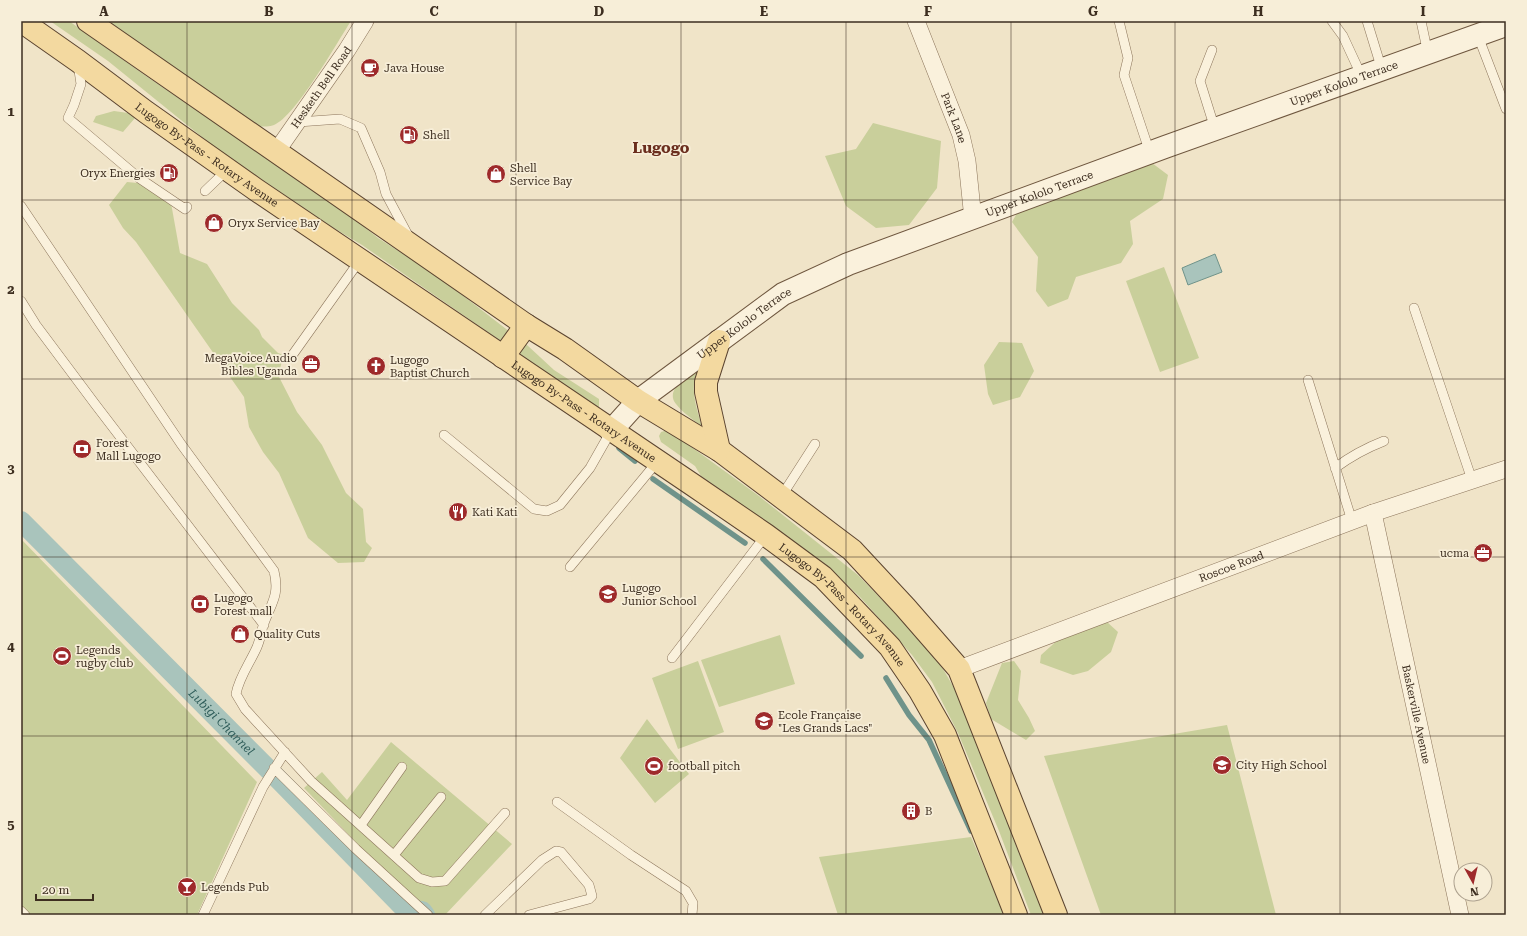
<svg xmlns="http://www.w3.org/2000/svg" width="1527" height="936" viewBox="0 0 1527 936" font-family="'Roboto Serif',serif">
<rect width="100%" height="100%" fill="#f0e4c8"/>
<path fill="#c9cf9b" d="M50 21H69L146 76 346 212 378 238 435 274 527 345 554 370 599 399V407H596L362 245 332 227 218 150 108 61Z
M104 21H351C336 44 296 116 274 125 270 127 263 126 258 127Z
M114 111 128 113 135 118 123 132 93 122 96 116Z
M873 123 941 141 937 188 909 225 876 228 846 206 825 156 856 149Z
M1152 163 1168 175 1163 199 1130 221 1133 244 1121 263 1076 277 1068 299 1048 307 1036 291 1038 257 1012 222 1032 186Z
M127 182 148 184 171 203 180 253 207 264 232 303 259 330 262 337 278 353 284 355 278 375 297 412 322 445 346 493 363 509 366 542 372 548 364 562 338 563 308 538 279 473 263 452 249 427 244 397 136 242 123 228 109 205Z
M1164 267 1199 358 1160 372 1126 281Z
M999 342 1022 343 1034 371 1020 397 993 405 988 394 984 365Z
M704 362C701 367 698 371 696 376 690 392 698 412 702 427 694 420 683 413 676 404 663 389 693 371 704 362Z
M668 430 759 496 858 575 935 655 961 700 1049 915H1031L999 831 958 733 932 682 912 655 860 597 824 563 701 476 695 466 661 442 659 436 661 432Z
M21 539 257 782 197 915H21Z
M1107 622 1118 632 1111 652 1088 671 1073 675 1040 663 1041 655 1060 638Z
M780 635 795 684 719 707 701 660Z
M698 661 724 732 678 749 652 678Z
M1014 661 1021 671 1018 700 1029 718 1035 731 1026 740 991 719 986 703 1002 663Z
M647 719 689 774 655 803 620 758Z
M1227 725 1276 915H1101L1044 756Z
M391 742 512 844 445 915H434L396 884 304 788 322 772 347 800Z
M971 837 1005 915H838L819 857Z"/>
<path fill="#a9c4bc" stroke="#6f938a" d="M1215 254 1222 272 1188 285 1182 268Z"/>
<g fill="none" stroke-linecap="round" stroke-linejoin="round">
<path stroke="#6f938a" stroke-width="5.5" d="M619 448 635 461
M653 479 745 543
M763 559 861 656
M886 678 909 715 929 740 971 831"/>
<path stroke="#a9c4bc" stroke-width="20" id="s1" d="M21 521 283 784 404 908 422 911 425 915"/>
<g stroke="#8d765c" stroke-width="10">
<path id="lane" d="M1119 21 1128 58 1124 75 1150 153
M1332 21 1343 36 1362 77
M1367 21 1382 70
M1421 21 1428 54
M1478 36 1506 109
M1212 50 1200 81 1215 129
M78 64 81 84 74 105 68 118 139 178 185 209 187 207
M298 122 340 119 361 128 380 172 386 194 409 237
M205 191 228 169
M21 206 181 444 274 571C280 596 271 603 263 626 261 633 260 640 257 647 250 663 239 677 236 694L245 709 311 781 419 878 432 882 445 881 505 813
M21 301 36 325 95 404 264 625
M1414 308 1472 480
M291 357 360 260
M1308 380 1352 521
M444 435 534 509 547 511 560 505 590 468 611 431
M1335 468C1351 456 1366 448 1384 441
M781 497 815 444
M570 567 657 462
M672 658 766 535
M274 768 356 849 428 915
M557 802 631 855 686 891 693 903 692 915
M361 825 402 767
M394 855 441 797
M21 911 25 915
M203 915 263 787 285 752
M485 915 542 860 556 851 561 852 589 885 592 896 589 899 529 915"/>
</g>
<g stroke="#8d765c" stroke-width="18">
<g id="street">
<path id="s2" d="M916 21 961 135 967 161 973 219"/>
<path id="s3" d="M276 152 347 50 365 21"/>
<path id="s4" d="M1373 513 1460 915"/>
<path id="s5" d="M959 669 1373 513 1506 469"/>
</g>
</g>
<g stroke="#6f573f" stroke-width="24">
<g id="secondary">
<path id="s6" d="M611 431 638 401 783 294 848 264 1165 147 1506 25"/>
</g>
</g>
<g stroke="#5b4430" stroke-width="24">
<g id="primary">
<path id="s7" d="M21 21 78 61 146 112 255 189 693 485 766 535 823 577 890 647 920 691 945 735 1016 915"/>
<path d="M88 21 526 325 565 349 638 401 719 450 852 550 905 607 959 669 1056 915"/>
<path d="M503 357 526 325"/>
<path d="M719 450 706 392V382L719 341"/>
</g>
</g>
<use href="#lane" stroke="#faf1dc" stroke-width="9"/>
<use href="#street" stroke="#faf1dc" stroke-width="17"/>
<use href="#secondary" stroke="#faf1dc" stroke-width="22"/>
<use href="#primary" stroke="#f3d9a0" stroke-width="22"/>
</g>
<path fill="none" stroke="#3d2e20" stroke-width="1" stroke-opacity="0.55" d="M187 21V915M352 21V915M516 21V915M681 21V915M846 21V915M1011 21V915M1175 21V915M1340 21V915M21 200H1506M21 379H1506M21 557H1506M21 736H1506"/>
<defs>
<g id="cafe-disc" transform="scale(1)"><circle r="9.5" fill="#9e2a2b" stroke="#f7eed8"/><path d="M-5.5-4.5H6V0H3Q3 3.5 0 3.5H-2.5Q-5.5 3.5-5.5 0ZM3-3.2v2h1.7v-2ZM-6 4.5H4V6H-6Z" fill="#fff"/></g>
<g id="fuel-disc" transform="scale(1)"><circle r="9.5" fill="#9e2a2b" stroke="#f7eed8"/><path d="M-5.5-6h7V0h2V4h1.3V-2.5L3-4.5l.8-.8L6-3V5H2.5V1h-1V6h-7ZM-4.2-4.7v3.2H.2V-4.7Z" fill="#fff"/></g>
<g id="shop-disc" transform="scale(1)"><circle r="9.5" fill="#9e2a2b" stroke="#f7eed8"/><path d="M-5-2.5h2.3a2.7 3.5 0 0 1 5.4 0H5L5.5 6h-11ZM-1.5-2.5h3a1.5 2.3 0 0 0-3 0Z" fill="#fff"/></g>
<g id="office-disc" transform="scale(1)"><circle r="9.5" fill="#9e2a2b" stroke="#f7eed8"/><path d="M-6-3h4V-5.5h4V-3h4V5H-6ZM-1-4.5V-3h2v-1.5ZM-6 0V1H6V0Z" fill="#fff"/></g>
<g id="church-disc" transform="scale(1)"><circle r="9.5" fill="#9e2a2b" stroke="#f7eed8"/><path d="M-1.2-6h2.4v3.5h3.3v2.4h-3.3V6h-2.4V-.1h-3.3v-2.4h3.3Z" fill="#fff"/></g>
<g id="bank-disc" transform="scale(1)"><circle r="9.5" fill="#9e2a2b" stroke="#f7eed8"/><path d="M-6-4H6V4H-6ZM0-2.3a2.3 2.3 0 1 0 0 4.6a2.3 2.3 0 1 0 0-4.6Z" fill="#fff"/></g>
<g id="restaurant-disc" transform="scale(1)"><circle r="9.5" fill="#9e2a2b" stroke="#f7eed8"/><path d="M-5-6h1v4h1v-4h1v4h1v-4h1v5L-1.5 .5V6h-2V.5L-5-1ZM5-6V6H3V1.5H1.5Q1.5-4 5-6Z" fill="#fff"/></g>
<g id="school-disc" transform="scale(1)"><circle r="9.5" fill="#9e2a2b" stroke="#f7eed8"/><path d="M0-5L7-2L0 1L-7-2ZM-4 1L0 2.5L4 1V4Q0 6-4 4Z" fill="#fff"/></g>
<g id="stadium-disc" transform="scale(1)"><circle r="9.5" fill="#9e2a2b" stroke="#f7eed8"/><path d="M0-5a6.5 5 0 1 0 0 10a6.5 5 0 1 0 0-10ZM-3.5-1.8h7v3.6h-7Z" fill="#fff"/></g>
<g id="building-disc" transform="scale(1)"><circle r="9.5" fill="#9e2a2b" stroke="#f7eed8"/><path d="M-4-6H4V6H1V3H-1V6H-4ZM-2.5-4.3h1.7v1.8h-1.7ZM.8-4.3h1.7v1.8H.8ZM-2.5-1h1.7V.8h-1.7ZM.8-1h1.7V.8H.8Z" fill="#fff"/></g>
<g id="bar-disc" transform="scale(1)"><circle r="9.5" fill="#9e2a2b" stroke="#f7eed8"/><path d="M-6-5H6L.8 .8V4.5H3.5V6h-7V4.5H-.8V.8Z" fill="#fff"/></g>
</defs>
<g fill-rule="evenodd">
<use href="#cafe-disc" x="370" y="68"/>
<use href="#fuel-disc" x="409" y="135"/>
<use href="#fuel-disc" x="169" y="173"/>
<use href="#shop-disc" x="496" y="174"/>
<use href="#shop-disc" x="214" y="223"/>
<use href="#office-disc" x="311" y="364"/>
<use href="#church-disc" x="376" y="366"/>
<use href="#bank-disc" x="82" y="449"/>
<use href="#restaurant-disc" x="458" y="512"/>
<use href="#office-disc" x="1483" y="553"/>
<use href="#school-disc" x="608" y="594"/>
<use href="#bank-disc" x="200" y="604"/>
<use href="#shop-disc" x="240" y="634"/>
<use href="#stadium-disc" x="62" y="656"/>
<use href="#school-disc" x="764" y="721"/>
<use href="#school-disc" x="1222" y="765"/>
<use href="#stadium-disc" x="654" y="766"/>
<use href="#building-disc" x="911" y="811"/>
<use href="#bar-disc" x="187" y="887"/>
</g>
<g text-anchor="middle" stroke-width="3.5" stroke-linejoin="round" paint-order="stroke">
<g font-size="11" fill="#3d2e20" stroke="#f7eed8" text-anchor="start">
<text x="384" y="72">Java House</text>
<text x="423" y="139">Shell</text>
<text x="510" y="172">Shell<tspan x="510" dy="13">Service Bay</tspan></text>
<text x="155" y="177" text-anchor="end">Oryx Energies</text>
<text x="228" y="227">Oryx Service Bay</text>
<text x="297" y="362" text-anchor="end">MegaVoice Audio<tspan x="297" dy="13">Bibles Uganda</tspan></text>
<text x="390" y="364">Lugogo<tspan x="390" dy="13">Baptist Church</tspan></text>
<text x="96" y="447">Forest<tspan x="96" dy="13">Mall Lugogo</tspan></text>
<text x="472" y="516">Kati Kati</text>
<text x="1469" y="557" text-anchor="end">ucma</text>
<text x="622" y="592">Lugogo<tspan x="622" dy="13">Junior School</tspan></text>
<text x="214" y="602">Lugogo<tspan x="214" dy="13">Forest mall</tspan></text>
<text x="254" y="638">Quality Cuts</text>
<text x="76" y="654">Legends<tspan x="76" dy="13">rugby club</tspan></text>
<text x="778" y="719">Ecole Française<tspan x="778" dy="13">"Les Grands Lacs"</tspan></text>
<text x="1236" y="769">City High School</text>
<text x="668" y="770">football pitch</text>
<text x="925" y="815">B</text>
<text x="201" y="891">Legends Pub</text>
</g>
<g font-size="11" fill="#3d2e20" stroke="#f7eed8">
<text dy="4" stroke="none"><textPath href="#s6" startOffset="820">Upper Kololo Terrace</textPath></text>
<text dy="4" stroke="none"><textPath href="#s3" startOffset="79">Hesketh Bell Road</textPath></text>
<text dy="4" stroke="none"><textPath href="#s2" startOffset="104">Park Lane</textPath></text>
<text dy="4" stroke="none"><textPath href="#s7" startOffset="229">Lugogo By-Pass - Rotary Avenue</textPath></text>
<text dy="4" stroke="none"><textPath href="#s6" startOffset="496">Upper Kololo Terrace</textPath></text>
<text dy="4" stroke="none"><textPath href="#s6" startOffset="172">Upper Kololo Terrace</textPath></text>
<text dy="4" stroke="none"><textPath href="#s7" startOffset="685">Lugogo By-Pass - Rotary Avenue</textPath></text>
<text dy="4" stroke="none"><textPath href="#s5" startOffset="291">Roscoe Road</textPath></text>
<text dy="4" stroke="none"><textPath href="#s7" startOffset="1009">Lugogo By-Pass - Rotary Avenue</textPath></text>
<text dy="4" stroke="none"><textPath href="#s4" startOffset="206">Baskerville Avenue</textPath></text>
</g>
<g font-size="12" font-style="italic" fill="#2f5d5a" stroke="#f7eed8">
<text dy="4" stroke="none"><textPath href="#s1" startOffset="284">Lubigi Channel</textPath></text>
</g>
<g font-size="15" font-weight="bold" fill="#6b2e1e" stroke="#f7eed8">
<text x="661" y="153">Lugogo</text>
</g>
</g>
<rect width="1527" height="936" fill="none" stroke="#f7eed8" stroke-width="44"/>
<g transform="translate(1473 882) rotate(172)"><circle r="19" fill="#f7eed8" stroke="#ada18e"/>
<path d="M0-3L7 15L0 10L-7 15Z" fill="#9e2a2b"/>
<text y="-6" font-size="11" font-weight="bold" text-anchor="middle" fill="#3d2e20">N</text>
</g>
<path d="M36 894v6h57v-6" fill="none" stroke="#3d2e20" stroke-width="2"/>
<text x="42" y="894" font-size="12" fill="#3d2e20" stroke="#f7eed8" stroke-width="3" paint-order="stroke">20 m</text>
<rect x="22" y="22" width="1483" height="892" fill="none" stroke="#3d2e20" stroke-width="1.5"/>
<g font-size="13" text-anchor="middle" font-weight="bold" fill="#3d2e20">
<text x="104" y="16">A</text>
<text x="269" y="16">B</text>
<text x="434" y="16">C</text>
<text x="599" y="16">D</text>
<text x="764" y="16">E</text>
<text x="928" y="16">F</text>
<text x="1093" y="16">G</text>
<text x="1258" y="16">H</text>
<text x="1423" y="16">I</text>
<text x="11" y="116">1</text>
<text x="11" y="294">2</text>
<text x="11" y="473">3</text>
<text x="11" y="651">4</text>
<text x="11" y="829">5</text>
</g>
</svg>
